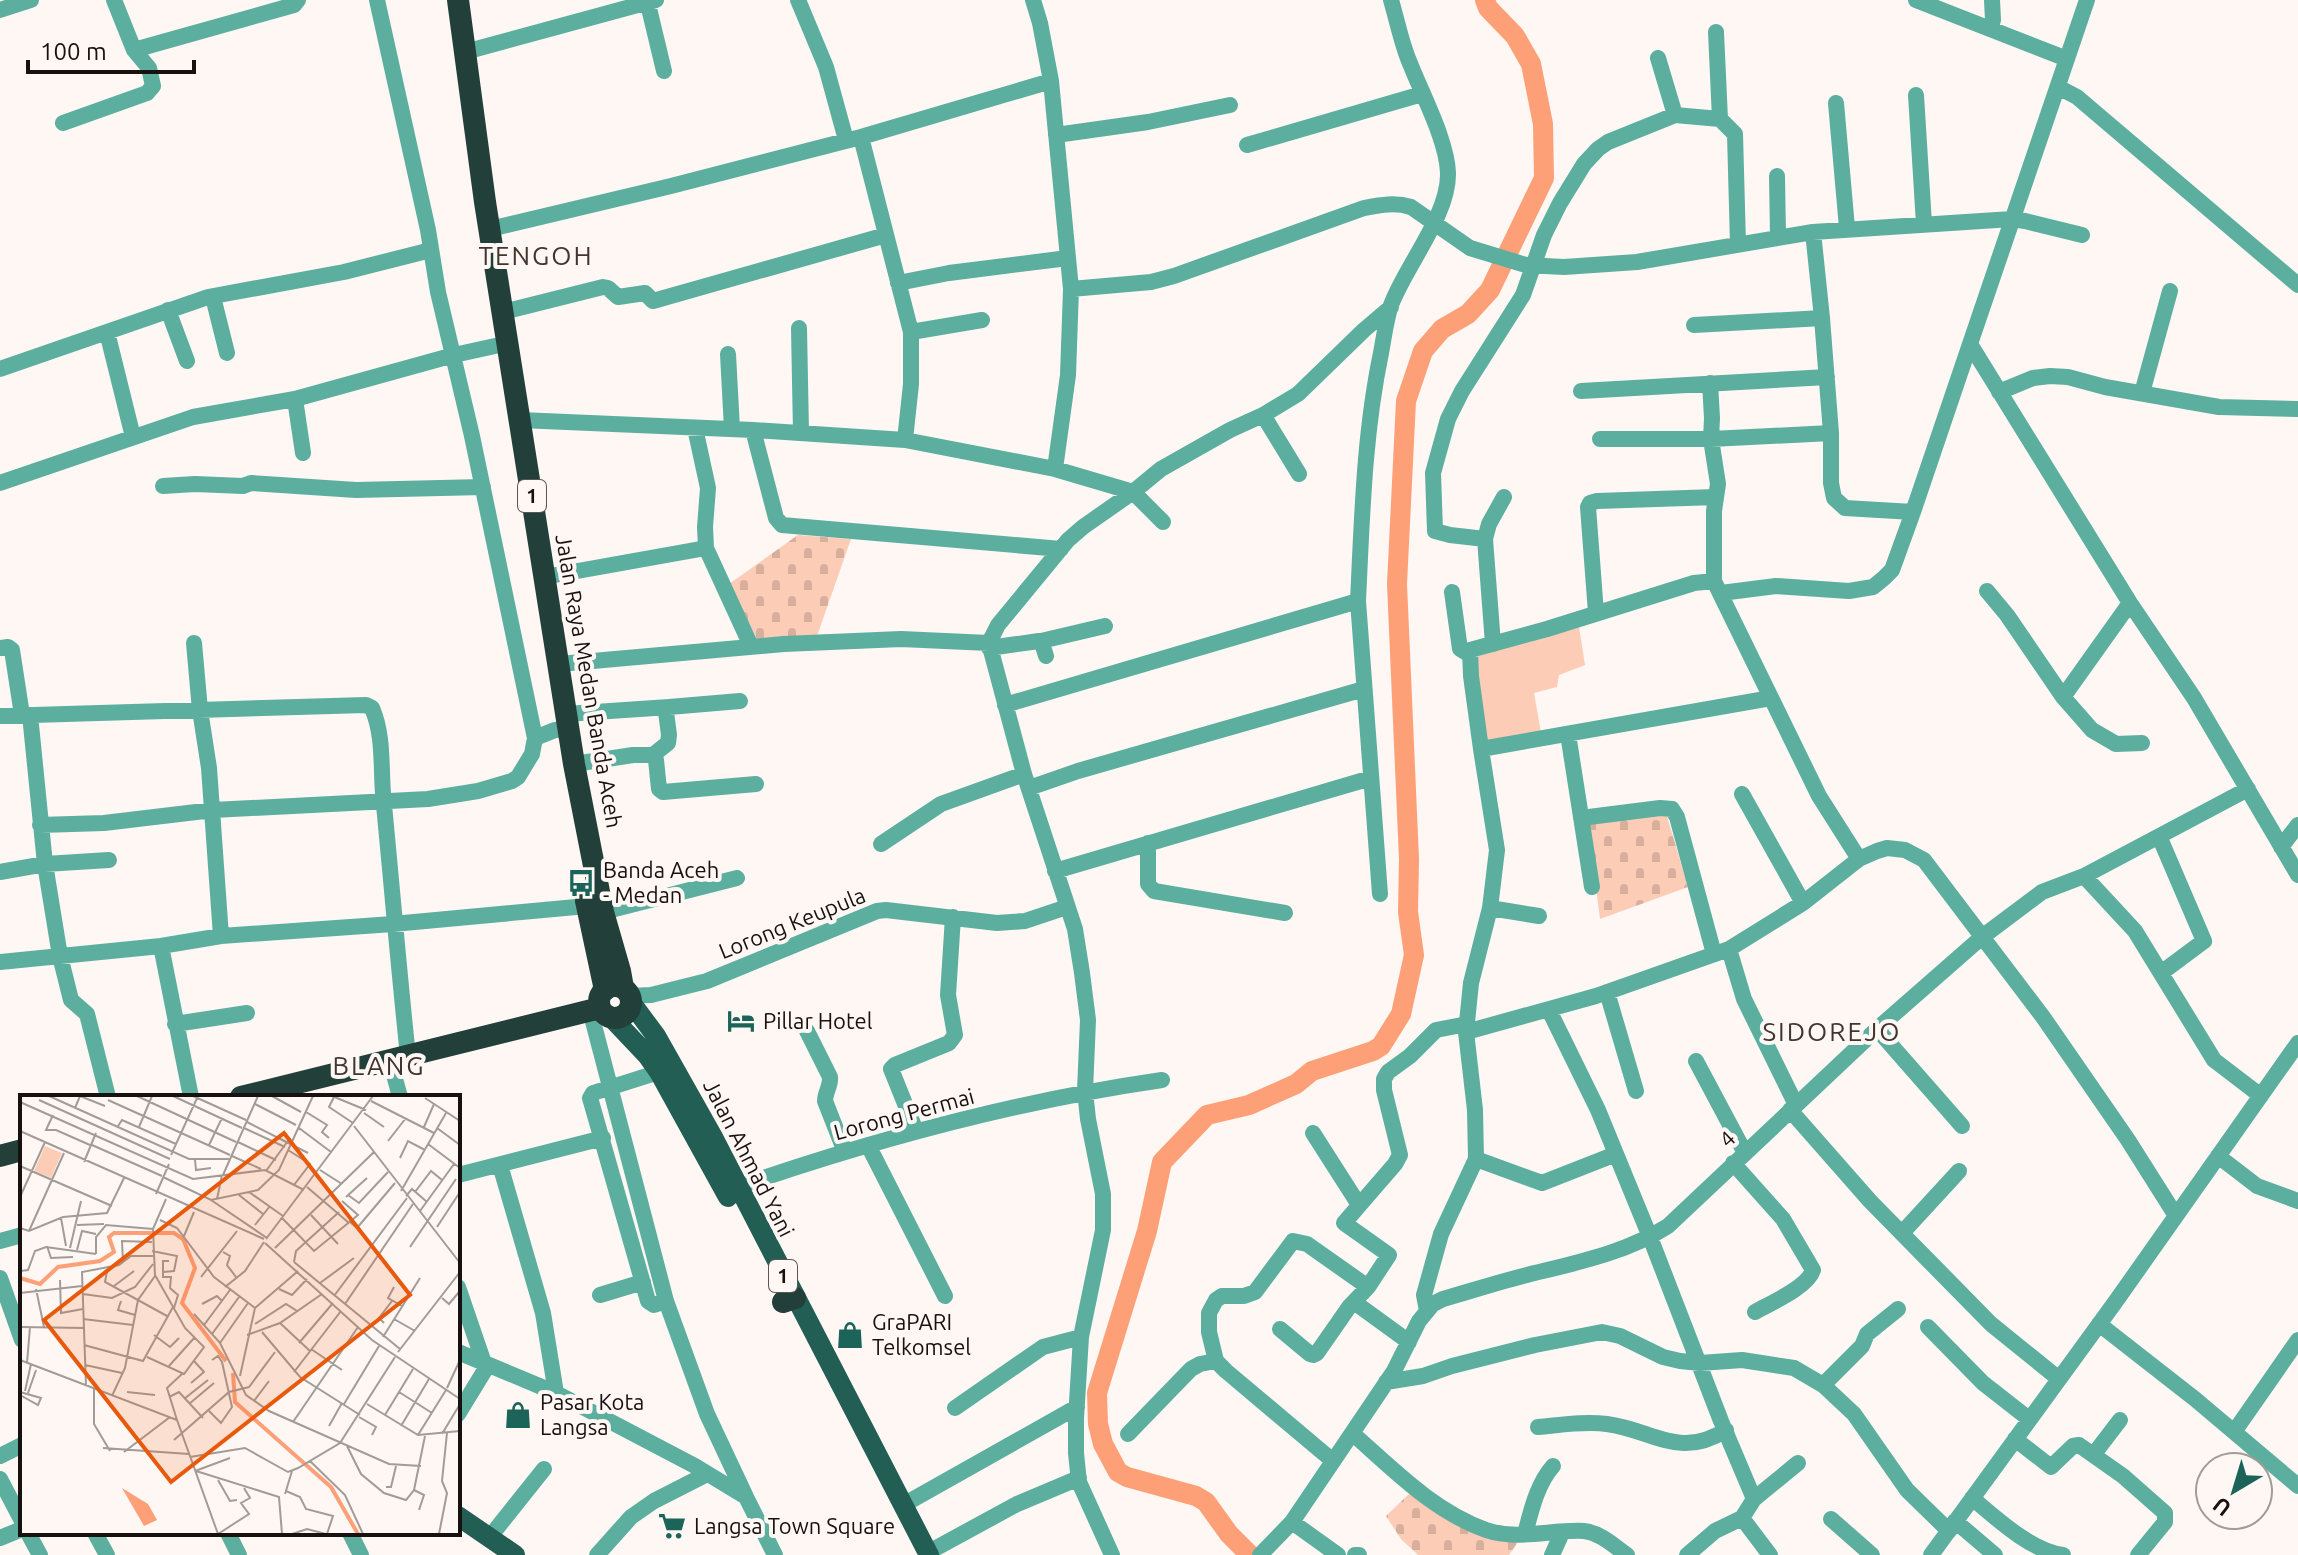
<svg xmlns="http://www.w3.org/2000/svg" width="2298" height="1555" viewBox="0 0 2298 1555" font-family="Ubuntu,sans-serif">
<defs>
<pattern id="cemetery-stones" width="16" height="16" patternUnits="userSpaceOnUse" patternTransform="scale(2)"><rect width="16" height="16" fill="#fdccb7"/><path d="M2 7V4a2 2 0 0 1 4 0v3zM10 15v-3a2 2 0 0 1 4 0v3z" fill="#d8ae9c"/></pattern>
</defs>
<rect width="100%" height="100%" fill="#fef7f4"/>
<path fill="#fdccb7" d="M1579 627 1585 665 1559 675 1557 687 1534 693 1541 733 1485 744 1476 656Z"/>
<path fill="url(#cemetery-stones)" d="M798 535 851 539 817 636 758 641 729 584Z
M1666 813 1688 887 1600 919 1588 824Z
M1412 1491 1520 1539 1509 1555H1418L1401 1539 1386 1516Z"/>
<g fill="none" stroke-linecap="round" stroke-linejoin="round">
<path stroke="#fea077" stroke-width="20" d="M1250 1555 1229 1534 1206 1502 1196 1496 1127 1477 1118 1472 1103 1444 1098 1424 1097 1393 1147 1231 1162 1162 1207 1115 1249 1105 1296 1084 1312 1071 1373 1051 1381 1046 1401 1014 1414 955 1408 912 1409 859 1397 584 1406 401 1423 351 1442 329 1468 314 1490 290 1544 178 1543 124 1531 64 1515 36 1488 8 1485 0"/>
<path stroke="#5cae9f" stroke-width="16" d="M377 0 428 230 438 292 472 436 535 738
M647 0 664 71
M798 0 826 67 846 140
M1033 0 1040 23 1051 81 1071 289 1068 375 1055 469
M1916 0 2067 59
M2087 0 1970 344 2130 603 2194 698 2298 875
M0 10 31 0
M1990 29 1993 20 1992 0
M1716 32 1720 119
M134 50 294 5 298 0
M465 52 656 0
M1658 58 1675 115
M2058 87 2077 97 2298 285
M1916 95 1924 224
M1836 103 1847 228
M63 123 147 93 153 86 149 68 134 50 114 0
M1056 135 1148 122 1230 105
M861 137 911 332V384L905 440
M1247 145 1422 94
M1777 176 1778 236
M490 229 671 186 861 137 1051 81
M1813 232 1822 318 1831 433V483L1834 498 1845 508 1913 512
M898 283 949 273 1068 258
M1071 289 1151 282 1174 276 1364 208C1380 205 1395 202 1411 207L1470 248 1526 265 1564 267 1637 262 1813 232 2012 219 2025 221 2082 235
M213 297 227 353
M168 310 187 361
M503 312 603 287 608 288 618 297 645 293 653 301 886 235
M1694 325 1822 318
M799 328 801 433
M107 332 133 437
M911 332 982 320
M728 354 732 429
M0 369 208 297 344 272 431 250
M1710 383 1712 418 1711 439 1718 484 1714 511V581
M1581 391 1827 377
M1999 392 2033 378 2050 376 2068 377 2105 387 2219 407 2298 409
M2142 393 2170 291
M295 399 303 453
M1263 415 1299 474
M520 420 753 430 905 440 1055 469 1133 492 1163 522
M695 428 708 488 705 527 706 548
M753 430 776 518 782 525 1061 549
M1600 439H1711L1831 433
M0 483 193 417 295 399 454 355 495 346
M163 486 195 484 243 486 251 483 356 490 483 487
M1485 539 1450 535 1435 531 1433 473 1448 419 1462 391 1523 295 1544 235 1560 203 1584 164 1598 149 1608 142 1675 115 1720 119 1735 134 1738 244
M544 577 706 548 751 646
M1987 591 2007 615 2063 697 2092 730 2116 744 2142 743
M1452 592 1460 649 1465 652 1470 650
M1721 593 1776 586 1849 591 1873 587 1884 578 1892 570 1913 512 1970 344
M1358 601C1362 518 1364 434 1381 353 1384 337 1386 320 1391 305 1406 265 1449 215 1448 173 1447 138 1418 87 1406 53 1400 36 1396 17 1391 0
M1596 613 1588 507 1590 503 1597 501 1716 497
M1041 641 1105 626
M194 643 200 710 209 768 221 936
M1493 644 1485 539 1489 524 1504 497
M0 648 8 647 12 650 22 715
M989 648 1039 641 1042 643 1046 656
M559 664 784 644 901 639 989 643
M2063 697 2130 603
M1005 705 1358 601 1380 894
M566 714 669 707
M30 715 45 864 60 956 71 1000 87 1014 108 1097
M0 716 366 705 372 708C385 738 380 772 384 805 392 888 399 972 408 1056
M1568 734 1592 887
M1481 749 1771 698
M653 755 668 743 669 735 666 712 669 707 740 701
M574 764 633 755H653L656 760 659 789 663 792 756 784
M1029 788 1078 771 1364 689
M1742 794 1803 903
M1581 818 1660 808 1672 809 1677 817 1714 954
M40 825 104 823 213 810 428 799 478 791 512 781 518 777 532 754 535 738 555 730 568 729
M2159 836 2204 941 2161 973
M1148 843V884L1154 891 1285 913
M881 844 941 804 1024 774
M2281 847 2298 825
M1055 871 1371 778
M0 872 45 864 109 860
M2084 876 2135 931 2214 1060 2261 1096
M1490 908 1539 916
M603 912 737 878
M161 946 191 1097
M1729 949 1744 999 1796 1105
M0 962 161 946 221 936 393 924 587 906
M1607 992 1636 1091
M629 996 651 995 707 981 877 911 886 910 997 923 1025 921 1067 907
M590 1010 666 1301 707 1414 746 1497
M1549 1010 1598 1110 1650 1237 1721 1421 1754 1499 1742 1518 1715 1531 1687 1555
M175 1024 247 1013
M1877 1029 1962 1126
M807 1031 830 1077C831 1086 825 1092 825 1101L845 1152
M1466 1032 1596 996 1729 949 1803 903 1859 859 1877 851 1887 848 1905 850 1924 860 2043 1017 2128 1140 2176 1216
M390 1060 400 1097
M1696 1061 1745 1153
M659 1072 593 1093 590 1098 648 1301 654 1305 666 1301
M1790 1110 1870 1201 1991 1324 2059 1379
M916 1131 891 1069 895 1065 949 1043 955 1035 948 995 953 917
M1313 1133 1359 1205
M868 1145 945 1296
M2218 1156 2257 1186 2298 1201
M1476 1159 1542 1183 1616 1154
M1733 1163 1783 1219 1813 1270C1808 1287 1771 1303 1755 1312
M500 1165 543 1313 556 1393
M458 1175 603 1138
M737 1187C876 1139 1017 1101 1162 1080
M1902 1233 1959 1171
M0 1241 22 1235
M0 1278 22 1340
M458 1287 484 1363
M600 1295 643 1282
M1354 1302 1409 1342
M1427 1311 1424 1295 1441 1234 1476 1159 1475 1110 1466 1032 1471 983 1490 908 1497 850 1481 749 1471 676 1470 650 1547 629 1694 583 1714 581 1819 796 1859 859
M2099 1324 2195 1399 2298 1486
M1928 1327 1983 1383 2029 1419
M1280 1329 1310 1354 1313 1355 1317 1353 1349 1307 1368 1287 1389 1255 1344 1223 1395 1164 1400 1155 1384 1090V1079L1388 1072 1410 1056 1436 1030 1467 1024
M458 1352 556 1393 695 1466 746 1497 775 1555
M1386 1382 1423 1376 1452 1366 1535 1345 1602 1332 1620 1336 1663 1357 1680 1361 1700 1363 1742 1360 1794 1368 1823 1385 1854 1414 1907 1490 1949 1531
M1823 1385 1862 1346 1867 1334 1898 1309
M955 1408 1043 1347 1081 1337
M458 1414 488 1365
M1538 1427C1561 1425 1584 1421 1607 1424 1653 1430 1679 1460 1726 1430
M2234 1432 2298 1340
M1352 1433C1393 1469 1433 1511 1486 1530 1518 1541 1552 1529 1584 1531 1601 1533 1614 1546 1627 1555
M1128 1434 1191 1369 1200 1364 1216 1361
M2015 1439 2051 1467 2073 1446 2079 1445 2123 1476 2165 1513V1522L2138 1555
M2094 1454 2120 1420
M0 1456 22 1445
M1333 1461 1226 1371 1216 1361 1209 1332V1313L1216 1300 1222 1296H1244L1255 1292 1293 1241 1307 1244 1368 1287
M0 1479 22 1521
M1972 1498C1996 1518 2031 1551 2063 1555
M1754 1499 1798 1463
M903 1505 1077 1407
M1742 1518 1770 1555
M1831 1519 1872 1555
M1955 1521 1995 1555
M1292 1522 1338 1555
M28 1533 40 1555
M95 1533 107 1555
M228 1533 239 1555
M350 1533 361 1555
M1525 1534C1531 1511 1537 1484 1553 1466
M0 1538 22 1529
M489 1538 544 1469
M927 1553 1017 1504 1079 1478
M597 1555 631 1517 654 1501 707 1474
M1112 1555 1079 1482 1076 1453V1418L1081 1337 1103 1230V1194L1088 1119 1085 1091 1088 1020 1082 973 1075 929 1024 774 989 643 998 625 1068 540 1083 527 1133 492 1161 469 1230 430 1263 415 1298 394 1364 330 1391 307
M1260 1555 1292 1522 1394 1371 1419 1321 1433 1304 1443 1299C1471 1291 1499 1282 1527 1275 1575 1263 1626 1253 1668 1226L1877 1029 1982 937 2042 892 2084 876 2248 789
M1355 1555H1359
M1552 1555 1562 1533
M1931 1555 2116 1301 2298 1043"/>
<path stroke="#235e54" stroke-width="20" d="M630 1001 656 1036 714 1139 929 1555
M611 1017 647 1055 659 1072 728 1197
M458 1516 515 1555"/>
<path stroke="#223f3a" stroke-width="22" d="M458 0 485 202 574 764 603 912 620 971 623 988
M586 901 605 990
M599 1002a16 16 0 1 1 32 0a16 16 0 1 1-32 0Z
M241 1097 600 1008
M0 1156 22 1150
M783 1302 795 1298"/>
</g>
<defs>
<g id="bus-bare" transform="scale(2.16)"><path d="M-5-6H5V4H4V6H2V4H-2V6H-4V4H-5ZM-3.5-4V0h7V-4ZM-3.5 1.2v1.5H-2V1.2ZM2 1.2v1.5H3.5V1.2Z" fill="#1c6459" stroke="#fef7f4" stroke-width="2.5" paint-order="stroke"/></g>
<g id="hotel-bare" transform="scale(2.16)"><path d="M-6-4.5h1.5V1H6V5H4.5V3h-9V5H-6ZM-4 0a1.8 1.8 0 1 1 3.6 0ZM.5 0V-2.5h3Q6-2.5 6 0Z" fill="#1c6459" stroke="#fef7f4" stroke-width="2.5" paint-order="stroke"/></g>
<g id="shop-bare" transform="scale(2.16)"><path d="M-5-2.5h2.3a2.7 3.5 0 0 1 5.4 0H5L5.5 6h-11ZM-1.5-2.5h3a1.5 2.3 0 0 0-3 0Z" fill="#1c6459" stroke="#fef7f4" stroke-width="2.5" paint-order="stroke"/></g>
<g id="supermarket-bare" transform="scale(2.16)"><path d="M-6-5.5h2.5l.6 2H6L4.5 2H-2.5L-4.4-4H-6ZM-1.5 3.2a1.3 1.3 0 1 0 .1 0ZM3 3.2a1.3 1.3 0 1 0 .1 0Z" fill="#1c6459" stroke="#fef7f4" stroke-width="2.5" paint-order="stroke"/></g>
</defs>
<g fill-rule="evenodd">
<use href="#bus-bare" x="581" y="883"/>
<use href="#hotel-bare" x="741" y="1021"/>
<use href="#shop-bare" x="850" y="1335"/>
<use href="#shop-bare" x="518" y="1415"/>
<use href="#supermarket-bare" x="672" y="1526"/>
</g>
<g text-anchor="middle" stroke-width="8" stroke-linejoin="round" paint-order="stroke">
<g fill="#fef7f4" stroke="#5c5654" stroke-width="2">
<rect x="518" y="480" width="28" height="32" rx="6"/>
<rect x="769" y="1260" width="28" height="32" rx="6"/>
</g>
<g font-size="20" font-weight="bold" fill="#17110f">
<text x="532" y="503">1</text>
<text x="783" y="1283">1</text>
</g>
<g font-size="22" fill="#17110f" stroke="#fef7f4">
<text transform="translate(589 681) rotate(80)" y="8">Jalan Raya Medan Banda Aceh</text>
<text transform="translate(792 923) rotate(-22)" y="8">Lorong Keupula</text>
<text transform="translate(904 1114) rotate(-15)" y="8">Lorong Permai</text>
<text transform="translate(1727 1139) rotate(-43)" y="8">4</text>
<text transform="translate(749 1158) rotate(63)" y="8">Jalan Ahmad Yani</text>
</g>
<g font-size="22" fill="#17110f" stroke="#fef7f4" text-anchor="start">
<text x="603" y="878">Banda Aceh<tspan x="603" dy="25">- Medan</tspan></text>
<text x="763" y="1029">Pillar Hotel</text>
<text x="872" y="1330">GraPARI<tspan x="872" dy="25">Telkomsel</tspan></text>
<text x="540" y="1410">Pasar Kota<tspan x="540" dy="25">Langsa</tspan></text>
<text x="694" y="1534">Langsa Town Square</text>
</g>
<g font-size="26" letter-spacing="2" fill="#413530" stroke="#fef7f4">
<text x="536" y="265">TENGOH</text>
<text x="1832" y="1041">SIDOREJO</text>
<text x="379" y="1075">BLANG</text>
</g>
</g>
<g transform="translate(20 1095)">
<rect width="440" height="440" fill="#fef7f4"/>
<path d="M25 51 42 58 31 83 14 76Z" fill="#fdccb7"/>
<path d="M102 393 128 409 137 425 124 431Z" fill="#fea077"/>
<path fill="none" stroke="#fea077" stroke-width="4" d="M0 183 20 189 38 172 80 166 94 157 89 142 94 138H154L163 144 175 173 162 208 206 266M213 278 215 307 311 392 338 439"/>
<path fill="none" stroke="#a29b98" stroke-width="2" d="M29 1 169 64H209M117 1 216 47M153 1 222 33M173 1 226 25M252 1 281 17M312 1 346 15M314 2 309 12 333 28M405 3 440 26M19 5 150 64M88 5 210 60M351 6 414 38M0 7 173 84 245 75 284 95M235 9 276 30M55 13 60 1 85 11M286 17 307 30 302 37 309 43M344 18 364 32M33 20 26 35H36L70 50M227 27 288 58M98 31 102 25 156 49M334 31 440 168M119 32 132 1M404 32 414 9M224 33 265 52M279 33 311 57M417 33 440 50M0 36 244 144M368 46 386 23M218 47 256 65M408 49 440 73M72 50 142 81M189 50 202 23M268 55 290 69 274 90M151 60 178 1M212 61 241 74M380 63 388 46 405 55M175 65 176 75 191 73M64 67 76 38M0 71 92 111M300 75 322 89M246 76 270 43M203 80 238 1M143 82 191 105 238 95 259 75 293 1M287 92 329 128M381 96 426 18M229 97 263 121M395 97 411 76 422 85M136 99 149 69M219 100 243 119M328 100 339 108 368 77M386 101 392 94 407 107M0 102 25 47M326 102 347 83M197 104 202 80M191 105 247 143M400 116 434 69M291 120 318 149M41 123 46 151M262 123 294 156 338 120 322 106M140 125 157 133 194 182 235 213 220 281M330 127 337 133 375 88M57 130 84 129M235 130 250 111M417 132 440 97M0 133 9 136 43 122 87 118 104 83M9 136 44 58M164 141 174 117M246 144 353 1M245 148 352 245 440 304M27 151 31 163 53 162M390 152 436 84M50 153 61 106M255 153 354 57M57 155 62 136 76 139M132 156 157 161 154 176 143 177M203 157 210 161 207 170 216 182M76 159V142L86 130 133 134M149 166H143V182H151L150 193 158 200 154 213M103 167 102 146 132 147M274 167 380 254M274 167 276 156 319 117M88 171 85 187 147 221M0 176 8 175 15 156 26 152 76 159M181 182 217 136M40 185 41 218 63 214M300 188 334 163M94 191 114 176M205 192 225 176 244 147M374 192 368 203 382 211M16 194 24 232M259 194 272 200 287 184M0 198 62 191M63 199 92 203 115 192 133 169M314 201 387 103M422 203 429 209 439 197M101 206 98 215 115 220M182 209 197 201 202 206M325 209 393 109M235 213 278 176M174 219 200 248 228 208M63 224 113 230M374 224 395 236M260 228 290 256M364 228 359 223 372 206M235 229 266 209 277 216M184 230 210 195M0 232 64 233M242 237 280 282 340 320M192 239 219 202M134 240 150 252 159 243M227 240 260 228 302 199M363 242 400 183M200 248 226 300 249 316 369 369 401 371M279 248 313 208M64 250 123 266 153 212M291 254 322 275M378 257 440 177M127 262 164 279 184 252 165 233 135 180M0 265 157 325 198 439 229 419 221 408 230 403 224 393M7 268 10 232M65 270 102 278M149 271 175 242M274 277 321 216M171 288 184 277 174 266M66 291 62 177 99 170 111 161H133M427 293 440 265M74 294V329L90 356M5 296 11 269M0 297 21 303 18 310 0 300M107 297 135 300M379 297 412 318M8 298 16 275M92 301 105 273 118 205 135 181 133 134 146 104M149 302 159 297 183 323M164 304 188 285M234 306 249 286M169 309 194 288M324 309 359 251M347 309 398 340 440 336M189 316 201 328 212 312 202 267 198 261 192 265M365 320 393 274M339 322 356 332 352 340M157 325 147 293 163 278M273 327 338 232M309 331 322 308M381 331 409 284M422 339 440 309M398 340 426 295M154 345 209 297 229 292 255 257M327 351 341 379 364 398 386 405 394 395 405 341M83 353 169 359M104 357 150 322M170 362 225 353 268 377 278 373 320 348 375 262M290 366 325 400 343 439M175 376 210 363M176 376 259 402 262 439M198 385 210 406 217 405M366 392H371L376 371M394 395 404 400 399 415M266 396 280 402 286 414 313 421 307 439M265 399 272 376M272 439 287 434 306 439M419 439 427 398 422 386 427 338"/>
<path fill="#e8590c" fill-opacity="0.15" stroke="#e8590c" stroke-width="4" d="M264 38 390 200 151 387 24 225Z"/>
<rect width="440" height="440" fill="none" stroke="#17110f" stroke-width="4"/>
</g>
<g transform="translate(2234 1491) rotate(218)"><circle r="38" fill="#fef7f4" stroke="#a29b98" stroke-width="2"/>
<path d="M0-6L14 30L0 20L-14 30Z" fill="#1c6459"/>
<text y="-12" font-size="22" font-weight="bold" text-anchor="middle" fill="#17110f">U</text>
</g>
<path d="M28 60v12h166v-12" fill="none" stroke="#17110f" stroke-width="4"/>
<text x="40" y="60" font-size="24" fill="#17110f" stroke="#fef7f4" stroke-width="6" paint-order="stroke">100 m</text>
</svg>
